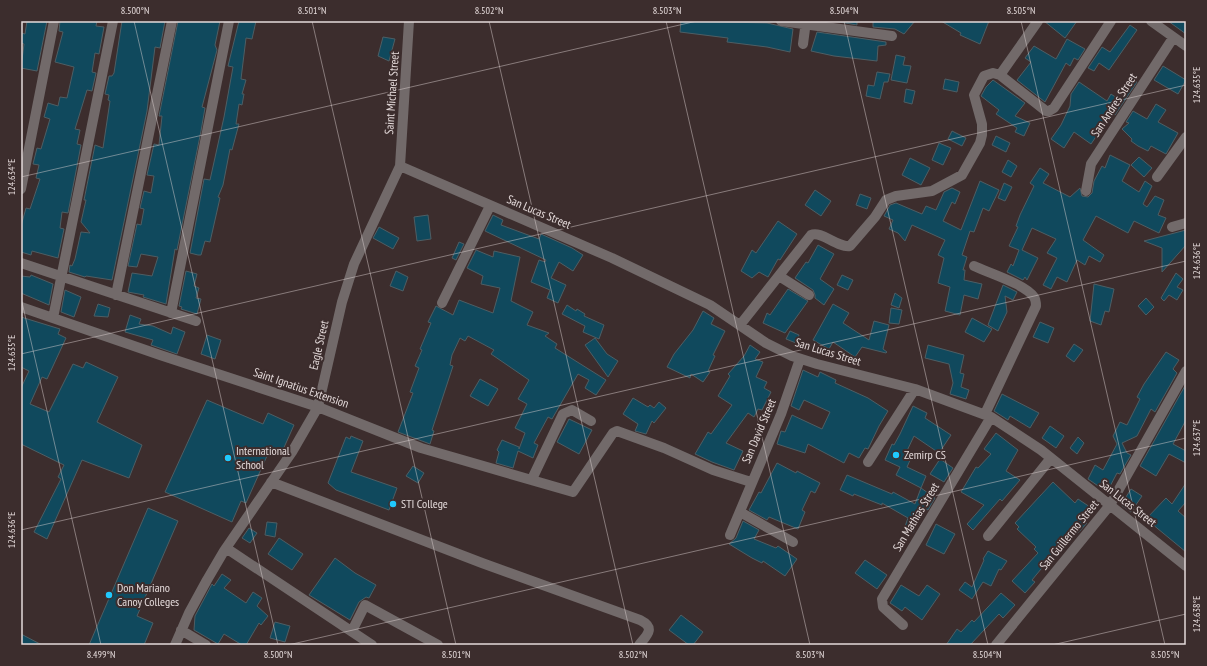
<svg xmlns="http://www.w3.org/2000/svg" width="1207" height="666" viewBox="0 0 1207 666" font-family="'PT Sans Narrow',sans-serif">
<rect width="100%" height="100%" fill="#3c2d2d"/>
<path fill="#10495d" stroke="#4e5e64" d="M27 21H47L37 71 21 68 24 44 21 43V33L25 34Z
M60 21H97L96 26 104 27 99 54 95 53 92 72 96 73 92 91 87 90 75 129 80 130 77 144 81 145 68 213 62 212 60 228 64 229 58 258 32 251 31 255 21 252V226L26 208 30 209 40 179 36 178 39 165 33 164 37 148 41 149 50 119 44 117 48 103 58 106 60 97 67 98 74 67 55 62 63 32 59 31Z
M122 21H165L160 48 155 47 147 111 112 280 86 276 85 277 69 272 70 265 72 266 75 259 81 232 90 233 81 222 86 200H84L95 145 103 148 110 101 108 100 109 95 105 94 109 76H112L114 73Z
M178 21H220L215 45 217 50 202 107 205 108 201 131 177 250 175 249 166 304 143 297 144 295 128 292 132 273 152 276 158 257 141 254 137 267 128 266 137 224 141 225 144 209 140 208 144 191 151 193 154 176 147 175 154 144 159 145 162 116H159Z
M239 21H256L252 39 246 38 241 79 246 80 242 94H244L242 105 239 104 236 124H239L236 135 232 150 230 149 223 185 218 197 220 198 210 242 205 241 201 255H198L190 253 204 179 210 180 224 117 233 67 228 66Z
M681 21 767 23 793 29 790 52 767 47 727 42 728 38 680 32Z
M833 21H857V25Z
M873 21H915L904 34 895 29 873 27Z
M941 21H989L980 44 960 35 961 33Z
M1044 21H1077L1065 38Z
M1168 21H1186V34Z
M1130 25 1137 30 1109 70 1099 63 1094 71 1088 68 1102 47 1110 52Z
M817 32 886 42V45L878 46 877 61 834 56 811 51Z
M383 37 395 39 389 61 378 56Z
M1067 39 1085 49 1078 60 1074 58 1070 66 1066 63 1045 102 1017 80 1031 62 1025 58 1034 46 1056 59Z
M896 55 905 57 903 65 911 66 907 83 891 80Z
M1163 66 1186 80 1178 94 1154 80Z
M877 72 890 74 888 82H884L880 99 866 96 868 85 874 86Z
M945 79 959 82 957 92 943 89Z
M993 80 1025 103 1015 116 1030 123 1024 136 1015 132 1017 128 996 114 999 110 981 96 986 87Z
M1134 80 1137 82 1115 115 1112 113 1091 144 1074 132 1064 148 1051 139 1061 125 1070 106 1071 94 1079 82 1107 101 1111 94 1120 100Z
M906 89 915 91 912 104 904 102Z
M1156 104 1166 110 1158 122 1178 133 1166 154 1151 146 1148 151 1138 146 1131 141 1132 139 1122 129 1129 123 1126 122 1133 111 1147 119Z
M952 131 966 138 962 146 948 139Z
M996 136 1010 143 1006 152 992 145Z
M939 143 951 148 943 165 932 160Z
M1110 155 1130 165 1122 181 1139 192 1145 181 1152 186 1143 204 1147 207 1155 196 1164 200 1158 215 1166 218 1159 233 1134 221 1128 233 1096 216 1083 240 1104 255 1100 262 1089 256 1085 265 1077 260 1067 282 1057 277 1051 289 1043 285 1057 258 1047 253 1056 239 1032 228 1022 250 1038 258 1027 280 1025 277 1023 280 1007 272 1011 264 1013 266 1019 250 1009 246 1018 227 1016 226 1020 215 1034 186 1030 183 1040 168 1049 174 1043 183 1070 197 1080 188 1082 196 1088 197 1092 193 1094 181 1102 166 1105 168Z
M1139 157 1152 168 1144 177 1131 165Z
M910 158 930 168 921 185 902 175Z
M1008 160 1017 166 1011 177 1002 172Z
M980 181 999 190 989 211 983 208 974 232 970 231 962 255 967 257 963 270H965L964 280 982 284 978 299 964 295 960 315 945 311 950 287 938 283 944 258 938 255 945 240 912 225 905 241 898 233 889 229 893 220 884 216 890 205 896 203 922 214 926 206 936 210 944 192 952 188 960 192 955 204 952 202 943 221 961 230Z
M1004 183 1012 187 1005 201 998 198Z
M815 190 831 201 821 216 805 205Z
M860 194 871 198 867 209 856 205Z
M428 215 431 239 417 241 414 217Z
M493 215 503 220 501 225 539 239 541 234 572 248 583 255 573 271 559 262 551 278 566 285 558 303 547 298 550 290 531 282 539 260 545 262 546 260 485 231Z
M778 221 797 234 780 260 778 259 768 277 759 272 752 278 741 271 752 250 756 253Z
M379 227 399 238 393 249 373 238Z
M1186 230V245L1162 272V248L1144 241Z
M459 242 464 244 456 260 452 258Z
M818 245 834 254 820 279 834 289 824 305 815 298V295L813 290 795 278 806 262 808 263Z
M476 250 493 257 494 251 520 257 511 301 533 312 527 325 549 333 545 336 557 344 555 348 606 380 596 395 585 388 589 380 578 374 552 419 548 417 534 443 538 445 533 458 518 451 513 468 496 463 499 452 497 450 502 440 519 447V449L525 433 515 428 527 404 518 399 529 380 491 354 494 350 468 336 465 341 460 338 452 355 450 365 453 366 432 430 434 431 430 444 398 432 413 393 410 392 419 368 415 366 422 350 420 349 431 323 428 322 436 306 453 315 459 300 493 313 500 288 481 284 483 276 467 268Z
M186 271 197 274 194 286 199 288 196 298 201 299 197 314 181 309 182 307 179 306Z
M396 271 408 277 403 291 390 286Z
M1176 273 1183 279 1177 287 1183 290 1177 300 1169 295 1164 301 1161 298Z
M31 275 53 284 49 305 21 293V276L30 277Z
M842 275 853 280 848 290 837 285Z
M1094 284 1114 289 1109 312 1105 311 1101 325 1090 321Z
M1003 285 1017 292 1013 300 1005 296 1007 312 998 331 988 325Z
M788 289 808 301 785 333 763 323 767 313 770 315Z
M65 290 81 297 74 317 61 312Z
M895 293 902 298 899 308 891 305Z
M1146 298 1154 307 1146 315 1138 306Z
M98 304 110 308 108 317 94 316Z
M833 304 849 313 843 323 869 340 874 321 889 325 883 349 887 352 886 353 862 347 855 357 833 342 829 349 813 340Z
M567 305 576 311 577 309 585 314 584 316 604 325 599 339 583 332 585 326 562 314Z
M891 308 902 310 899 324 889 323Z
M703 311 714 318 711 324 725 331 713 355 715 356 708 371 710 372 703 382 691 374 690 378 667 367 674 354 693 330Z
M130 315 141 319 139 324 153 326 171 334 173 327 185 332 177 354 151 345 153 340 125 332Z
M21 317 60 329 58 334 66 338 47 379 42 377 30 404 49 412 73 364 83 368 86 362 118 377 97 422 142 445 129 478 82 460 47 539 34 532 61 479 58 477 64 465 21 444V388L29 371 21 367Z
M972 318 992 329 984 342 965 332Z
M1040 322 1054 328 1048 343 1033 337Z
M790 331 799 335 796 343 786 339Z
M207 335 221 340 215 359 201 354Z
M595 338 607 354 618 361 608 377 585 345Z
M1074 344 1083 350 1074 362 1066 356Z
M750 345 760 352 755 359 763 362 756 377 767 382 764 388 771 392 762 410 758 409 754 417 748 413 726 443 743 451 734 470 712 462 695 454 708 432 711 434 732 405 718 396 730 376 728 374 744 356Z
M928 345 964 355 960 373 964 374 961 387 969 390 966 399 950 394 953 383 949 364 925 358Z
M1166 352 1179 360 1173 369 1177 373 1155 412 1151 409 1137 436 1122 443 1127 453 1131 455 1120 474 1117 473 1107 492 1088 479 1095 465 1103 470 1117 444 1113 436 1120 422 1127 425 1140 399 1137 397 1144 384Z
M803 370 818 377 820 372 836 380 835 383 868 398 888 411 879 426 868 449 865 448 859 458 849 453 844 463 808 444 805 453 777 444 781 431 785 432 792 415 822 429 830 412 804 400 799 410 791 406Z
M480 379 498 389 488 406 470 396Z
M1186 384V420L1173 444 1186 451V463L1169 454 1156 476 1140 466Z
M1002 394 1039 413 1030 428 1010 416 1008 420 994 411Z
M633 398 648 407 650 405 654 408 659 402 666 408 654 423 652 421 646 434 635 431 638 424 623 414Z
M207 400 263 424 268 413 294 425 282 452 271 447 246 503 241 501 232 522 165 492Z
M913 406 927 413 925 418 951 435 939 453 914 436 905 455 911 458 907 467 926 476 921 488 896 475 900 467 885 460 892 444 894 445 900 434Z
M569 419 592 430 579 454 557 442Z
M1050 426 1064 436 1056 448 1042 438Z
M996 433 1018 450 1006 471 1020 480 1002 501 1000 499 973 530 967 524 984 505 961 492 976 467 978 468 991 454 984 449Z
M351 436 363 441 351 472 397 488 389 510 336 490 328 483 346 437 350 439Z
M1078 437 1084 443 1077 454 1070 448Z
M940 459 953 468 944 482 930 474Z
M777 463 796 473 797 471 820 483 815 493 811 491 802 510 805 512 798 529 769 517 767 520 749 510 759 492 761 493Z
M413 466 424 473 418 483 406 476Z
M847 475 892 494 893 492 915 504 921 488 935 498 928 510 924 508 913 533 904 529 908 518 882 503V505L854 494 853 496 840 490Z
M1053 482 1075 503 1078 499 1093 509 1085 521 1087 523 1077 534 1075 532 1055 552 1032 580 1035 582 1025 593 1012 581 1038 553 1034 549 1036 547 1017 529 1019 527 1015 523Z
M1186 483V502L1178 511 1186 518V552L1146 519 1166 498 1172 504Z
M1131 489 1142 496 1131 512 1121 505Z
M148 508 178 521 137 616 153 623 144 645H89Z
M743 521 759 530 754 539 776 548 778 546 797 559 785 576 763 561 762 563 752 558 729 544 736 538Z
M267 522 277 523 275 537 265 535Z
M936 524 955 534 944 554 926 545Z
M249 528 257 533 250 543 242 538Z
M279 538 303 554 292 570 268 554Z
M988 551 1007 561 1001 570 999 569 991 586 983 582 972 599 959 590 965 582 972 587 984 560 983 559Z
M335 558 355 573 376 585 369 598 366 597 359 602 350 620 309 595Z
M865 560 887 575 877 589 855 573Z
M222 574 231 580 224 588 246 603 253 592 262 598 257 606 268 616 261 625 259 623 246 645H242L224 634 218 644 194 630 195 616 212 584 214 586Z
M901 585 919 596 927 585 940 594 922 620 905 607 902 611 890 603Z
M1001 593 1015 605 1003 618 999 614 970 645H946L957 629 961 632 972 620 974 622Z
M681 615 703 632 693 645H689L669 630Z
M275 622 290 626 285 642 270 638Z
M21 634 42 645H25L21 643Z"/>
<g fill="none" stroke-linecap="round" stroke-linejoin="round">
<path stroke="#726a6a" stroke-width="10" d="M781 21 892 36
M1151 21 1186 46
M803 44 806 21
M1000 75 1038 21
M400 166 612 258 710 305 766 343 792 356 817 364 915 389 991 417 1041 450 1186 566
M1157 177 1186 137
M21 189 54 21
M1086 191 1091 164 1173 38
M1172 227 1186 223
M21 263 196 321
M974 266C989 273 1025 284 1034 297 1036 300 1036 303 1036 306L985 414
M779 276 809 295
M116 295 172 21
M442 303 490 206
M21 307 160 355 318 407 421 448 573 492 613 433 617 431 664 448 713 470 751 482
M171 313 229 21
M53 318 113 21
M740 325 811 235C821 230 837 248 850 246L875 217 886 200 896 196 932 191 962 175 980 143 982 135V124L974 95 984 76 993 73 1000 75 1046 111H1049L1054 108 1111 21
M868 462 915 389
M532 479 563 414 572 410 591 421
M271 482 482 563 640 620C656 628 647 635 639 645
M740 512 793 542
M730 535 781 414 800 359
M988 536 1051 458
M226 548 372 645
M903 625 883 607 882 599 991 417
M181 630 206 645
M352 631 365 605 438 645
M175 645 189 613 207 580 224 551 292 452 318 407 342 302 354 264 400 166 409 21
M996 645 1110 505 1186 371"/>
</g>
<path fill="none" stroke="#e4dada" stroke-width="1" stroke-opacity="0.45" d="M134 21 278 645M312 21 456 645M489 21 633 645M666 21 810 645M844 21 988 645M1021 21 1165 645M21 177 697 21M21 298 101 645M21 354 1186 85M21 530 1186 261M288 645 1186 438M1052 645 1186 614"/>
<g fill="#20c9fd" stroke="#3c2d2d" stroke-width="1.5">
<circle cx="896" cy="455" r="4"/>
<circle cx="228" cy="458" r="4"/>
<circle cx="393" cy="504" r="4"/>
<circle cx="109" cy="595" r="4"/>
</g>
<g text-anchor="middle" stroke-width="4" stroke-linejoin="round" paint-order="stroke">
<g font-size="12" fill="#e4dada" stroke="#3c2d2d">
<text transform="translate(392 93) rotate(-86)" y="4">Saint Michael Street</text>
<text transform="translate(1114 105) rotate(-57)" y="4">San Andres Street</text>
<text transform="translate(539 212) rotate(23)" y="4">San Lucas Street</text>
<text transform="translate(319 345) rotate(-77)" y="4">Eagle Street</text>
<text transform="translate(828 352) rotate(17)" y="4">San Lucas Street</text>
<text transform="translate(301 388) rotate(19)" y="4">Saint Ignatius Extension</text>
<text transform="translate(759 431) rotate(-67)" y="4">San David Street</text>
<text transform="translate(1128 503) rotate(38)" y="4">San Lucas Street</text>
<text transform="translate(916 517) rotate(-59)" y="4">San Mathias Street</text>
<text transform="translate(1069 535) rotate(-51)" y="4">San Guillermo Street</text>
</g>
<g font-size="12" fill="#e4dada" stroke="#3c2d2d" text-anchor="start">
<text x="236" y="455">International<tspan x="236" dy="14">School</tspan></text>
<text x="904" y="459">Zemirp CS</text>
<text x="401" y="508">STI College</text>
<text x="117" y="592">Don Mariano<tspan x="117" dy="14">Canoy Colleges</tspan></text>
</g>
</g>
<rect width="1207" height="666" fill="none" stroke="#3c2d2d" stroke-width="44"/>
<rect x="22" y="22" width="1163" height="622" fill="none" stroke="#e4dada" stroke-width="1.5"/>
<g font-size="10" text-anchor="middle" fill="#e4dada">
<text x="135" y="14">8.500°N</text>
<text x="312" y="14">8.501°N</text>
<text x="489" y="14">8.502°N</text>
<text x="667" y="14">8.503°N</text>
<text x="844" y="14">8.504°N</text>
<text x="1021" y="14">8.505°N</text>
<text transform="translate(1196 85) rotate(-90)" y="4">124.635°E</text>
<text transform="translate(11 177) rotate(-90)" y="4">124.634°E</text>
<text transform="translate(1196 261) rotate(-90)" y="4">124.636°E</text>
<text transform="translate(11 353) rotate(-90)" y="4">124.635°E</text>
<text transform="translate(1196 438) rotate(-90)" y="4">124.637°E</text>
<text transform="translate(11 530) rotate(-90)" y="4">124.636°E</text>
<text transform="translate(1196 614) rotate(-90)" y="4">124.638°E</text>
<text x="101" y="658">8.499°N</text>
<text x="278" y="658">8.500°N</text>
<text x="456" y="658">8.501°N</text>
<text x="633" y="658">8.502°N</text>
<text x="810" y="658">8.503°N</text>
<text x="987" y="658">8.504°N</text>
<text x="1165" y="658">8.505°N</text>
</g>
</svg>
